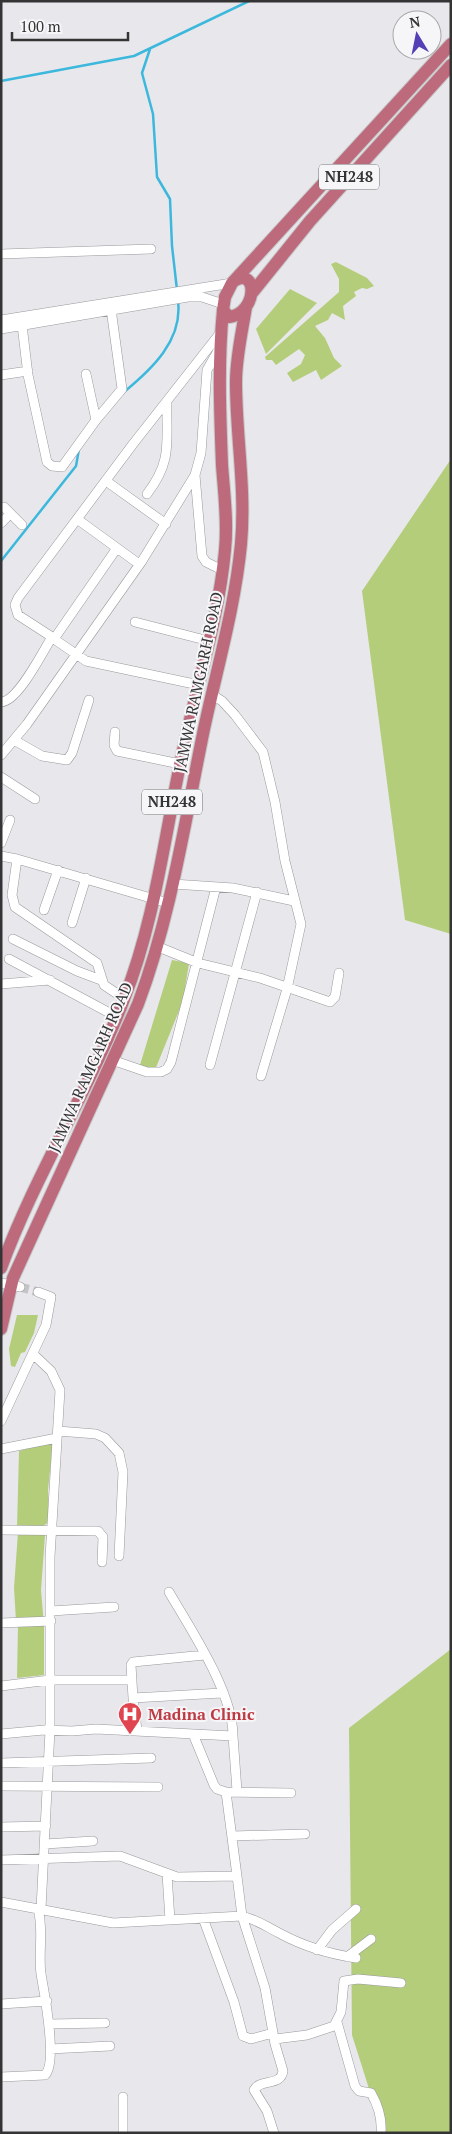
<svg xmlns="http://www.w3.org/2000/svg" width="452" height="2134" viewBox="0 0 452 2134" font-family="'PT Serif',serif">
<rect width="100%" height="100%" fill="#e8e8ec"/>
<path fill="#b4cd7b" d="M336 262 367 278 374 286 367 289 362 288 354 292 356 296 343 306 345 320 332 313 328 320 315 326 325 338 334 358 342 366 321 380 316 370 293 382 287 373 301 364 305 355 299 349 276 365 272 360H266L265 357 339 292V279L331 264Z
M290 289 317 303 266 354 256 329Z
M451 459V934L405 920 362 591Z
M172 960 189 963 183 1001 155 1070 140 1065Z
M17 1315H38L34 1333 25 1352 21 1353 15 1367 11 1366 9 1349Z
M49 1442H53L48 1490 49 1522 41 1527 17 1528 19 1451Z
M18 1532 45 1535 41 1590 44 1625V1675L17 1678 18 1625 16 1621 14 1588Z
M451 1649V2133H383L352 2035 349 1728Z"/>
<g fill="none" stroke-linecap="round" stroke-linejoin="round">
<path stroke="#3db8dd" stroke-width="2.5" d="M150 49 142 73 153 114 157 177 170 199 172 246 177 290
M1 81 134 56 249 1
M124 392C152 369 183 340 178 301
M1 561 76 466 79 449"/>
<path stroke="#c4c4c7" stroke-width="9" stroke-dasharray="9 4.5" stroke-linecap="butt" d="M20 1287 38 1292"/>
<g stroke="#99999c" stroke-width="10">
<path id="minor" d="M1 254 151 249
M1 320 232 283
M22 325 28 375 47 462 52 466 62 467 96 420 86 374
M1 329 188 297H202L223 304
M1 375 28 371
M96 420 122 389 111 309
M195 475 202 556 206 562 222 570
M106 481 166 524
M147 494C173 460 166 442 167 402
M4 507 22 525
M77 519 139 564
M1 523 10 514
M135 622 209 641
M52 637 54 639 117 548
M54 639 86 661 199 685
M211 694 222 701 235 715 263 752 275 802 285 861 301 924 287 989 261 1076
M1 702C18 702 43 651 52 637L18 615 15 605 18 598 133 444 221 332
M115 732 114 745 117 751 180 764
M14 740 42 756 67 760 72 753 89 700
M1 755 27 724 142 561 195 475 201 453 207 370 219 349
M1 777 35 799
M1 843 10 820
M1 856 17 859
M173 884 233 888 294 901
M44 910 58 870
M72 923 86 878
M13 939 77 971 101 980
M156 946 198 963 260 978 330 1002 335 997 339 973
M9 959 117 1017
M1 984 50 980
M125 999 104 985 97 963 91 959 15 907 12 895 17 859 168 903
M112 1060 147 1072H161L167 1069 171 1062 216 887
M210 1065 257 892
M1 1283 20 1287
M33 1354 51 1371 60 1390 50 1557V1730L41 1909
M1 1421 46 1325 51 1297 38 1292
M58 1431 96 1434 105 1438 119 1453 123 1472 119 1556
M1 1449 57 1438
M1 1530 98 1531 103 1537 102 1562
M169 1592C191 1630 233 1692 233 1736
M51 1611 114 1607
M1 1623 51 1621
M205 1655 133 1662 131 1665 133 1698 222 1693
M1 1686 50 1680H132
M133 1698 137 1730
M1 1734 44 1730 72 1731 96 1729 233 1736 237 1791
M193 1734 214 1785 217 1789 226 1792
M1 1763 151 1758
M1 1786 158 1787
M1 1827 46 1826
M233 1836 305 1834
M45 1844 93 1841
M1 1860 120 1856 177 1877 237 1876 242 1916C260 1921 265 1926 281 1934 305 1947 330 1954 356 1958
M167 1874 170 1920
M237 1876 226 1792 291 1793
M1 1902 113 1923 242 1916 265 1988 275 2044 283 2071C281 2087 260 2078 254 2090L267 2111 274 2133
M203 1918 234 2002 243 2036 251 2039 273 2033
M317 1950 332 1930 356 1909
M347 1957 371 1939
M1 2004 47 2001
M337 2022 355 2086 359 2091 371 2093C378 2105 382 2120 381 2133
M49 2024 105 2023
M275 2039 307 2035 334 2026 341 2012 344 1981 358 1979 401 1983
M50 2049 110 2046
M1 2077 45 2075C58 2062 44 1992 41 1974 38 1952 44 1930 38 1909
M123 2097V2133"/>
</g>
<g stroke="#c6c6c6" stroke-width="14">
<path id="highway" d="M234 281C258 266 258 313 229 317L223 310 225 297 232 283 451 44
M252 293 310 221 451 65
M1 1268C35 1175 89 1091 124 999 156 919 165 830 184 746 198 681 219 617 225 550 228 522 224 493 222 465 220 413 218 362 223 310
M1 1329 13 1278 138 1004C171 916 185 821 204 729 217 668 235 607 241 544 246 490 236 436 236 382 236 357 242 332 246 307"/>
</g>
<use href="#minor" stroke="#fff" stroke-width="9"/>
<use href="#highway" stroke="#bd6a7c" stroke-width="12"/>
</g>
<defs>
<g id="hospital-pin" transform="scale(1.25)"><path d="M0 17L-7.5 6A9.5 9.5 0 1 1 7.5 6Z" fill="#e0444e" stroke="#f6f6f9"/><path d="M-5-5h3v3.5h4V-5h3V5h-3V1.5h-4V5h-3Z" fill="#fff"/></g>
</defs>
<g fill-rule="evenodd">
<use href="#hospital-pin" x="130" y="1714"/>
</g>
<g text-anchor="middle" stroke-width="4" stroke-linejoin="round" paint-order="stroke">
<g fill="#f6f6f9" stroke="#6e6e70" stroke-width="1">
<rect x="319" y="164.5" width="60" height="25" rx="4"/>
<rect x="142" y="789.5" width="60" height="25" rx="4"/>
</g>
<g font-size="15" font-weight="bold" fill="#343435">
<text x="349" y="182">NH248</text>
<text x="172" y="807">NH248</text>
</g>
<g font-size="16" fill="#343435" stroke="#f6f6f9">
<text transform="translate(198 682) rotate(-78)" y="6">JAMWA RAMGARH ROAD</text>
<text transform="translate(90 1067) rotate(-66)" y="6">JAMWA RAMGARH ROAD</text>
</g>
<g font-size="16" font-weight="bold" fill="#be3a42" stroke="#f6f6f9" text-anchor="start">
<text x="148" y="1720">Madina Clinic</text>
</g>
</g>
<rect width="452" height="2134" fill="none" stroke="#343435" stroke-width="5"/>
<g transform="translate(417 35) rotate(350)"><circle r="24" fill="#f6f6f9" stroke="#a8a8ab"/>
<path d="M0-4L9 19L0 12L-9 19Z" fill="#553fb7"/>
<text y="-8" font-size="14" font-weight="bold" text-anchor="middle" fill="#343435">N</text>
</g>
<path d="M12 32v8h116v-8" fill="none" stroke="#343435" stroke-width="2.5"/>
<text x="20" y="32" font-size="15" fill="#343435" stroke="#f6f6f9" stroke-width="4" paint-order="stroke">100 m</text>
</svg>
